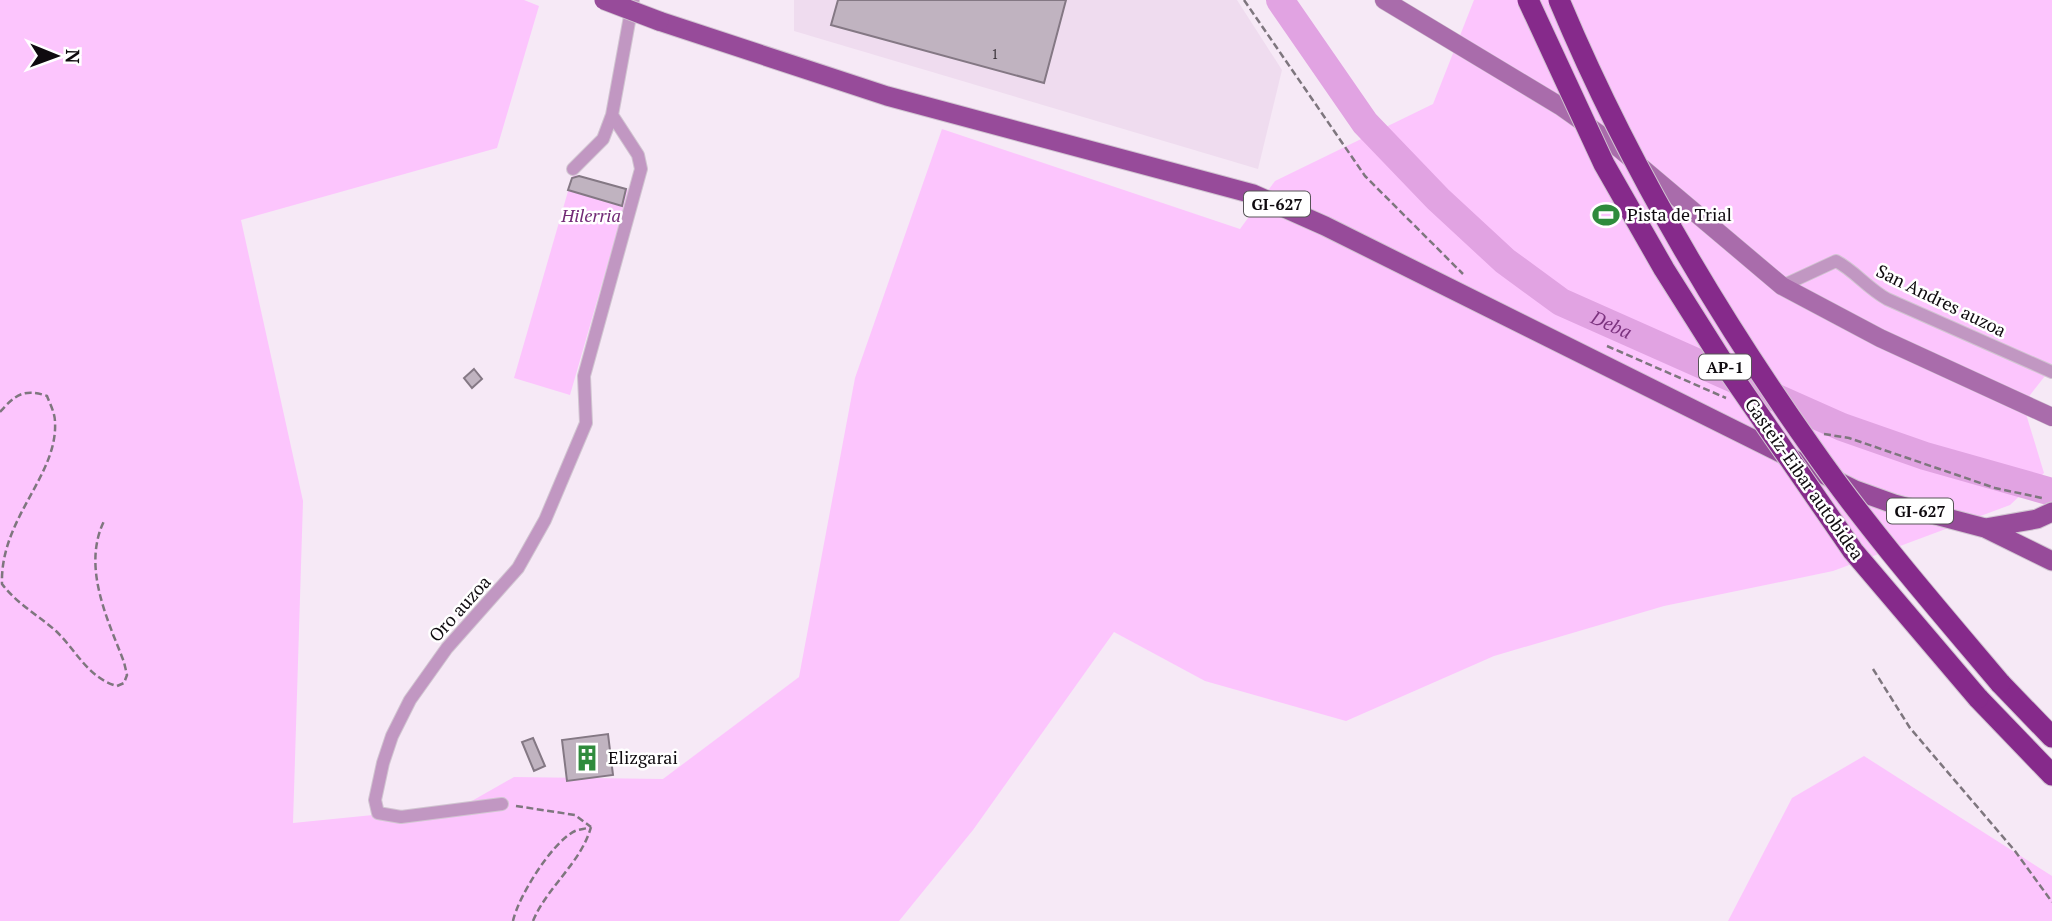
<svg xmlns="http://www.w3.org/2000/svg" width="2052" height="921" viewBox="0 0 2052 921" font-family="'PT Serif',serif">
<rect width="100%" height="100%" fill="#f6e9f6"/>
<path fill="#efdcef" d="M794 0H1237L1282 70 1258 169 794 31Z"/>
<path fill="#fcc5fd" d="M0 0H524L539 6 497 148 241 220 303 501 293 823 463 806 514 777 663 779 799 677 855 378 942 129 1240 229 1275 181 1433 104 1474 0H2052V367L2023 404 2044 473 2010 505 1833 571 1664 606 1494 656 1346 721 1205 681 1114 632 973 830 899 921H0Z
M573 174 629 190 570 395 514 378Z
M1864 756 2052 876V921H1728L1792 798Z"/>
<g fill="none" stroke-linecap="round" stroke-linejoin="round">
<path stroke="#e1a3e2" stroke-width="28" id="s1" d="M1280 0 1365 123 1438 199 1505 261 1561 302 1842 427 1925 456 2052 492"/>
</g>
<path fill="#c0b3c0" stroke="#847884" stroke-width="2" d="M838 0H1066L1044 83 831 25Z
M579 176 626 189 622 206 568 190 572 178Z
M474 369 482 379 472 388 464 378Z
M608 734 613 775 567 781 562 740Z
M533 738 545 766 534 771 522 742Z"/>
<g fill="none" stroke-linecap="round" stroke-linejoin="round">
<g stroke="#d1c5d1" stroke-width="14">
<path id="street" d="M573 169 603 139 612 115 633 0
M1782 286 1836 261C1855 271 1866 287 1887 299L2052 372
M502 804 401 817 378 813 375 800 383 763 392 736 410 700 447 648 518 568 545 520 586 423 584 376 641 169 638 155 612 115"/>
</g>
<g stroke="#d1c5d1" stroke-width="19">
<path id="secondary" d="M1384 0 1560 106 1615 145 1782 286 1880 338 2052 417"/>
</g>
<g stroke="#d1c5d1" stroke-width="21">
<path id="primary" d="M659 21 887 96 1253 194 1325 226 1855 490 1894 504 1985 528 2052 561
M1985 528 2037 519 2052 512"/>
</g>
<g stroke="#d1c5d1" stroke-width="23">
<path id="highway" d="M2000 683 2052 737
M1978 698 2052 775"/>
</g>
<path stroke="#7e767e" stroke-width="2.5" stroke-dasharray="7 3.5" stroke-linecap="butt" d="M1244 0 1365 176 1463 274
M1607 346 1726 398
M0 412C15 395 24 388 47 396 50 404 55 413 55 422 58 476 0 518 2 584 17 604 38 615 56 631 76 650 88 678 117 686L124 683 127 675 124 662C107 618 82 567 104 521
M1824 434 1849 438 1995 488 2042 498
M1873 669 1910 728 2015 851 2052 902
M516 806 575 815 591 827
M513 921C518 897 552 842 575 831 579 829 586 829 591 827
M533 921C547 887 581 863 591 827"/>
<use href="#street" stroke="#c197c2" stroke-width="12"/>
<use href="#secondary" stroke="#a96cab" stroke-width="18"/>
<use href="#primary" stroke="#974b9a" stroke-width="19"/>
<use href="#highway" stroke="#862a8b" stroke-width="21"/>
<g stroke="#d1c5d1" stroke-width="21" stroke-linecap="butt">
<path id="primary-bridge" d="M604 0 659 21"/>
</g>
<g stroke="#d1c5d1" stroke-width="23" stroke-linecap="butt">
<path id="highway-bridge" d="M1528 0 1604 164 1664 269 1724 364 1853 551 1978 698
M1559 0C1625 158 1712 307 1811 447 1868 529 1935 606 2000 683"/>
</g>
<use href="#primary-bridge" stroke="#974b9a" stroke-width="19"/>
<use href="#highway-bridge" stroke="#862a8b" stroke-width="21"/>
</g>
<defs>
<g id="stadium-bare" transform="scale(2.1)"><path d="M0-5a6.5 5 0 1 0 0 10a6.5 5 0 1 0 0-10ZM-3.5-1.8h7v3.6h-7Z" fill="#2f8b3d" stroke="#fff" stroke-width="2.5" paint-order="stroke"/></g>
<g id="building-bare" transform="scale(2.1)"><path d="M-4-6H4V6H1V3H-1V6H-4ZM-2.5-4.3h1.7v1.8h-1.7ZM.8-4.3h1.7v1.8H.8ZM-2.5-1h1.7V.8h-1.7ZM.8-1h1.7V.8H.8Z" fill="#2f8b3d" stroke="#fff" stroke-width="2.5" paint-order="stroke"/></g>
</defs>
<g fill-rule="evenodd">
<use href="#stadium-bare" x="1606" y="215"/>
<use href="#building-bare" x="587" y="758"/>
</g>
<g text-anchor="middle" stroke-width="5" stroke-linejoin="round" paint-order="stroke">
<g font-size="14" fill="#3b353b">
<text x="995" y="59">1</text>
</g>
<g fill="#fff" stroke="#575457" stroke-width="2">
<rect x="1244" y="191.5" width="66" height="25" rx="5"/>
<rect x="1699" y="354.5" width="52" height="25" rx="5"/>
<rect x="1887" y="498.5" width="66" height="25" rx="5"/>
</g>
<g font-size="16" font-weight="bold" fill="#0f0b0f">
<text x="1277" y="210">GI-627</text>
<text x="1725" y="373">AP-1</text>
<text x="1920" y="517">GI-627</text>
</g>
<g font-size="18" fill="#0f0b0f" stroke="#fff" text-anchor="start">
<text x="1627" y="221">Pista de Trial</text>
<text x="608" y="764">Elizgarai</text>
</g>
<g font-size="18" font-style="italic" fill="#732a76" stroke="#fff">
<text x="591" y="222">Hilerria</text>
</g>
<g font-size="18" fill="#0f0b0f" stroke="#fff">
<text transform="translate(1941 301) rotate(26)" y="6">San Andres auzoa</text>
<text transform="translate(1804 479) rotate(55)" y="6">Gasteiz-Eibar autobidea</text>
<text transform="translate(460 609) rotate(-48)" y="6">Oro auzoa</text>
</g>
<g font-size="19" font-style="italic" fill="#7c337f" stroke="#fff">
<text dy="7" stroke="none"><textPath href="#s1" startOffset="471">Deba</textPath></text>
</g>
</g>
<g transform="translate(56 56) rotate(91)" stroke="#ffffff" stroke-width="5" paint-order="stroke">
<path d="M0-5L12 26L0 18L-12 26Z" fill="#0f0b0f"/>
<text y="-10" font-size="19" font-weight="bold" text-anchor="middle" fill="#0f0b0f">N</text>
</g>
</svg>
